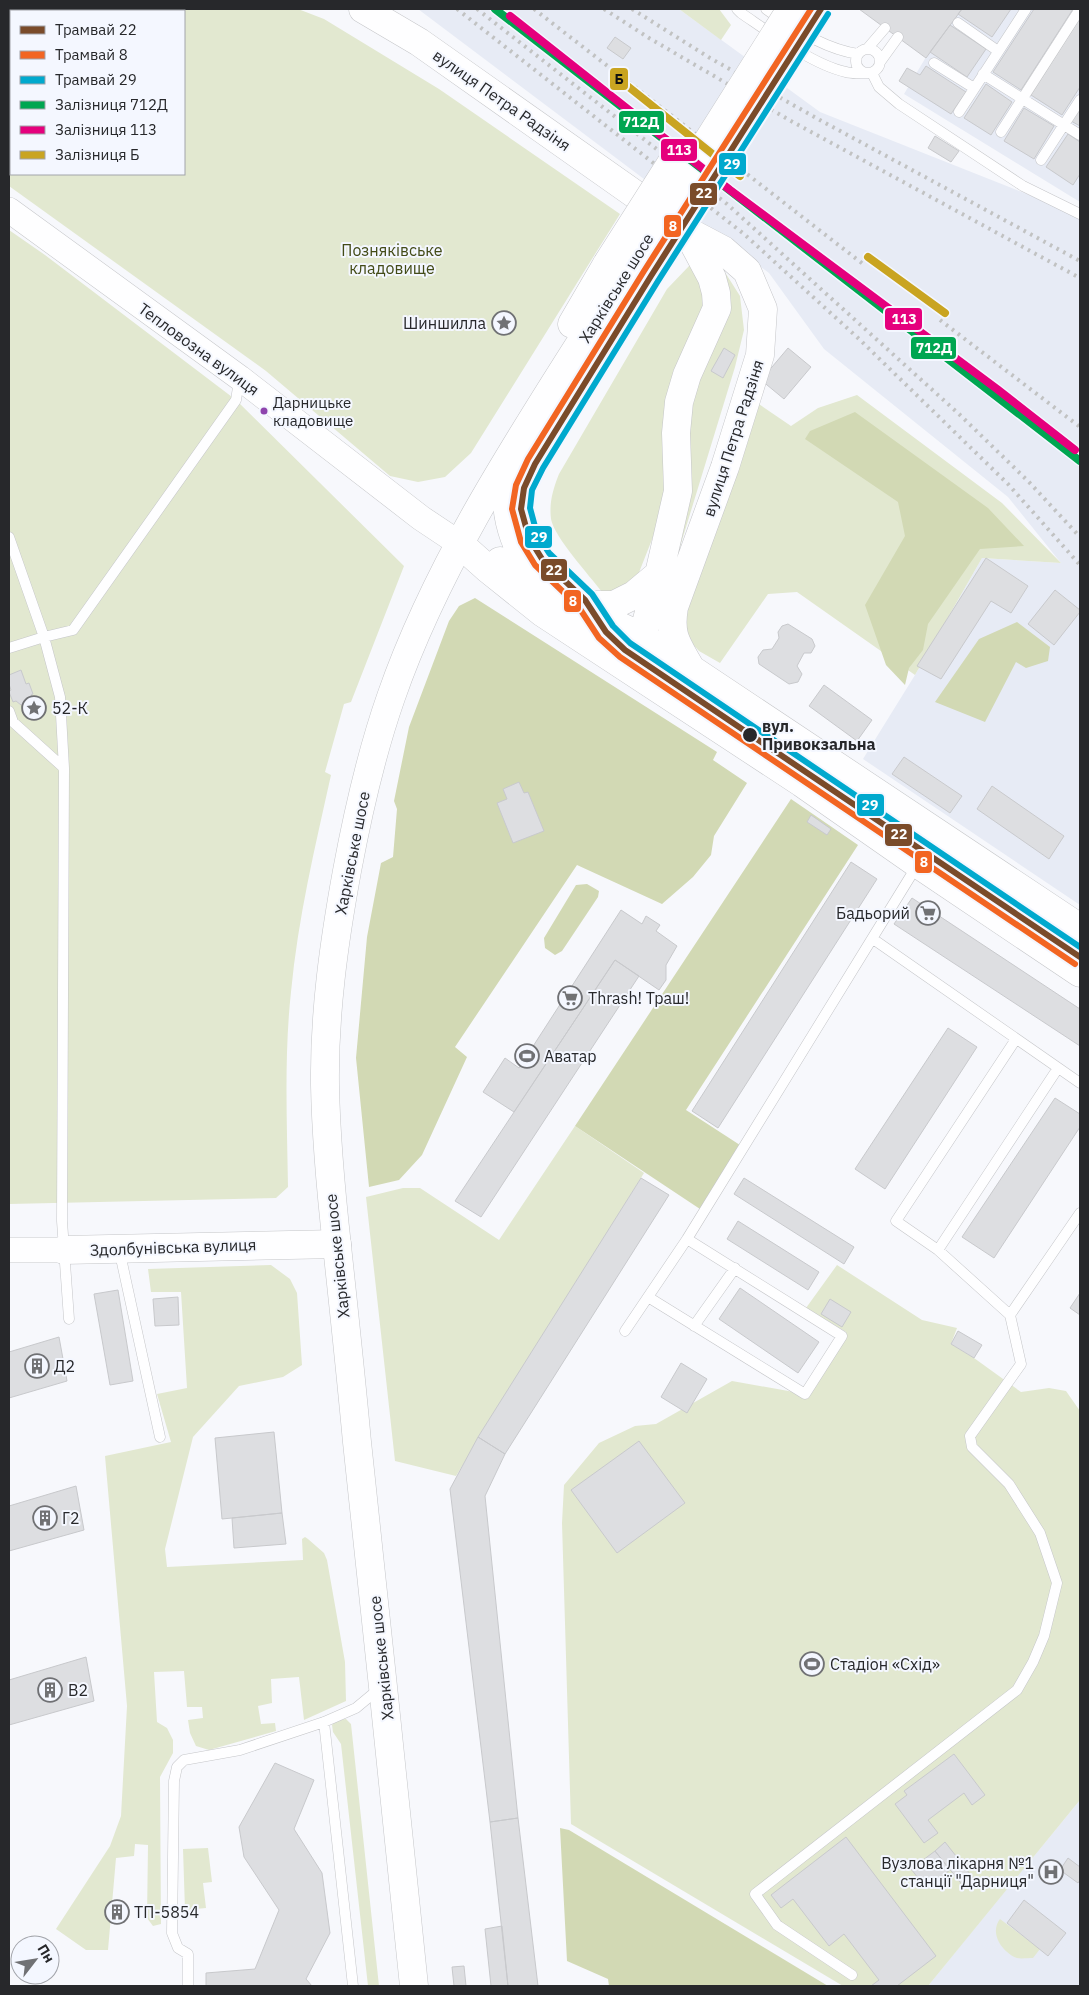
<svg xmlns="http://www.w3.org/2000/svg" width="1089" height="1995" viewBox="0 0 1089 1995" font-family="'IBM Plex Sans',sans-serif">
<rect width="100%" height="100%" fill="#f7f8fc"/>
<path fill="#e7ebf5" d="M418 9H679L820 112 1080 215V905L863 759 915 675 982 558 1061 563 1008 497 824 349 769 273Z
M961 9H1080V202L904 94 926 57Z
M1080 1800V1986H928L961 1945Z"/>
<path fill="#e2e8d0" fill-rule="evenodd" d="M9 9H298L324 19 439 89 620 214 471 453 445 477 418 482 390 476 266 371 9 186ZM11 11H184V174H11Z
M679 9H719L731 25 721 40Z
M9 230 45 255 236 400 404 566 351 702 344 704 325 772 331 775C315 847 298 918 291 992 284 1056 287 1122 288 1187L276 1198 9 1204Z
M714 255 740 296 744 330 735 367 664 599 691 375Z
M690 265 703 286 706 307 664 509 638 575 620 591 602 592C590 576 554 537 551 519 549 503 553 489 559 474L667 289Z
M857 395 1002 503 1061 563 982 558 915 675 797 592 768 594 720 663 699 651 681 631 750 398 791 426 818 408Z
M575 1126 644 1173 456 1476 395 1461 366 1197 403 1188H420L499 1240Z
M271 1265 290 1279 297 1293 302 1365 283 1377 239 1386 193 1437 165 1549 167 1567 303 1560 302 1539 305 1537 308 1539 324 1553 327 1560 345 1662 346 1701 304 1720 299 1677 271 1679 272 1703 258 1706 261 1724 275 1723 276 1731 209 1750 196 1746 190 1733 188 1720 203 1718 202 1707H187L184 1671 154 1672 157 1722 167 1728 173 1740V1753L160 1777 161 1924 153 1926 147 1918 148 1845 135 1844 134 1856 116 1858 108 1950H86L56 1929 110 1846 121 1816 127 1706 105 1456 171 1442 157 1394 187 1388 181 1292H151L148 1269Z
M837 1265 922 1320 957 1328 951 1344 974 1358 1021 1392 1049 1388 1066 1391 1080 1411V1800L928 1986H843L571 1824 562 1523 564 1485 599 1443 635 1426 656 1424 732 1381 805 1394 846 1332 806 1308Z
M346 1719 351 1724 379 1986H368L341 1744 333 1732 332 1725 336 1720Z
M208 1848 212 1882 203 1883 206 1908 185 1910 183 1849Z
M1000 1919 1040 1949 1033 1958C1028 1958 1021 1959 1017 1958 1002 1952 989 1933 1000 1919Z"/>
<path fill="#d2d9b4" d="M855 412 988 508 1024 546 980 549 928 624 923 650 909 668 905 685 886 665 865 605 905 536 898 502 805 439 810 431Z
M475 598 717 752 713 760 747 783 714 836 711 855 693 877 662 904 577 865 455 1047 467 1057 422 1155 399 1180 369 1187 356 1058 367 937 381 863 393 857 397 809 394 801 409 727 449 621 459 606Z
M1017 622 1050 647 1048 661 1026 668 1016 662 985 722 935 702 979 639Z
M791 799 858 845 686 1110 743 1147 703 1211 575 1126Z
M587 884 599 891 598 897 562 951 555 955 545 948 544 938 576 885Z
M560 1828 569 1830 828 1986H609L608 1979 567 1961Z"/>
<path fill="#dddee1" stroke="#c8c9cc" d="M859 9H962L926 58Z
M962 9H1011L992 37 958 14Z
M1034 9H1073L1021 90 993 72Z
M1080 18V87L1062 115 1031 95Z
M950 25 986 49 967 77 930 52Z
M615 37 631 48 623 59 607 48Z
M926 66 966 92 951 114 899 81 907 68 920 75Z
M986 84 1012 102 991 135 964 118Z
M1080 107V126L1071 121Z
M1024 108 1054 126 1034 159 1004 141Z
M1068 134 1080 142V174L1073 185 1046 167Z
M935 136 959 151 951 162 928 148Z
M724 348 735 355 723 378 711 371Z
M788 348 811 367 784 399 761 380Z
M986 558 1028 586 1011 613 991 601 941 679 917 666Z
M1055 590 1080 610V612L1054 645 1028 624Z
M788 624 812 639 815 646 811 653H804L797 666 802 674 798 682 789 684 759 664 758 657 763 650 772 649 779 638 778 632 782 626Z
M21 670 26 684 29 683 33 694 31 695 32 697 28 703 21 705 16 701 13 702 9 692 11 690 9 684V675Z
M824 685 872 720 857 741 809 706Z
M904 757 962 796 950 813 892 774Z
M519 782 524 793 528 792 544 831 513 843 497 803 507 799 503 789Z
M992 786 1064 836 1049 859 977 809Z
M811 815 831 829 827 835 807 822Z
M851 862 877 879 718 1128 692 1111Z
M912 898 1080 1009V1046L894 924Z
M621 910 642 924 646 916 660 925 656 931 677 946 666 965V980L659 990 615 960 514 1112 483 1092 505 1058 519 1068Z
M615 960 639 976 481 1217 455 1201Z
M948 1028 977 1047 885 1189 855 1169Z
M1055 1098 1080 1114V1127L994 1258 962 1237Z
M641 1178 669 1195 505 1454 478 1437Z
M744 1178 854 1247 844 1264 734 1194Z
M738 1221 819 1272 808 1290 727 1239Z
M740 1288 819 1342 798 1373 719 1319Z
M118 1290 133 1381 110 1385 94 1294Z
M1080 1293V1315L1070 1308Z
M178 1297 179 1325 155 1326 153 1299Z
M830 1299 851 1312 842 1327 821 1314Z
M958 1331 982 1345 974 1358 951 1344Z
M59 1337 67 1381 9 1398V1352Z
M681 1363 707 1379 687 1413 661 1397Z
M274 1432 282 1513 222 1519 215 1438Z
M478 1437 505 1454 485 1496 518 1818 490 1822 450 1489Z
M639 1441 685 1503 617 1553 571 1490Z
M76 1486 84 1530 9 1551V1506Z
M282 1513 286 1544 234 1548 232 1518Z
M86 1657 94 1701 9 1725V1680Z
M954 1754 985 1795 972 1805 964 1793 928 1820 938 1833 924 1843 895 1804 907 1795 904 1791Z
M275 1763 314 1780 294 1829 322 1873 330 1933 306 1979 312 1986H206V1973L255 1969 279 1910 244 1857 239 1827Z
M518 1818 538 1986H508L490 1822Z
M846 1837 936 1956 897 1986H871L879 1980 844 1934 829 1946 793 1899 781 1908 771 1895Z
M945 1842 974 1879 964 1887 935 1851Z
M935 1851 950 1870 926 1888 911 1869Z
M1068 1858 1080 1867V1880L1078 1883 1060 1870Z
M1024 1900 1066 1933 1048 1956 1007 1923Z
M123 1901 125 1922 111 1923 109 1902Z
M502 1926 508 1986H491L485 1929Z
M464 1966 466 1986H454L452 1967Z"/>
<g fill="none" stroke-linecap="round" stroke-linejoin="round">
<g stroke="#c5c6c9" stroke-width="11">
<path id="service" d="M737 9 741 13C769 32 813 65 846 72 852 74 859 73 865 73
M766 9C793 29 825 49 858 54
M958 23 998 51
M856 61a12 12 0 1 1 24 0a12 12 0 1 1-24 0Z
M867 49 885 28
M880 62 898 37
M934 63 974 88
M872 73 879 87 899 104 1023 186 1080 214
M983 74 1080 135
M959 112 1026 9
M1001 132 1080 9
M1041 160 1080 100
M9 537 44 637 60 697 64 768
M9 648 44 637 73 630 236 400 239 381
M9 711 13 722 64 768 62 1221 69 1319
M873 939 1080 1083
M119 1249 160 1437
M938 1250 1058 1068
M648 1297 805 1394 842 1336 687 1239
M1010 1315 938 1250 896 1221 1016 1039
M694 1326 735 1268
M625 1331 687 1239 918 864
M324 1722 353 1986
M852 1975 777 1925 755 1894 1017 1690 1033 1662 1044 1636 1057 1583 1040 1533 1009 1484 972 1447 970 1436 1021 1364 1010 1315 1080 1213
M188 1986V1954L178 1948 172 1933 174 1781 177 1767 184 1760 240 1750 324 1722 356 1708 380 1688"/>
</g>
<g stroke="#c5c6c9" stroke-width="26">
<path id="tertiary" d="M9 210 240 378 421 518 460 544
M9 1250H64"/>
</g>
<g stroke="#c5c6c9" stroke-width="29">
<path id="secondary" d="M687 231 723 250 747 271 763 309 760 355 725 467 674 607C669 636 677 644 691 669
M514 451C512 464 508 477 507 490 505 524 519 552 536 581
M460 544 488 569 543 613 802 783 918 864 1080 973
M500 561 573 605 643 637 1080 928
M578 605H614L634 595 659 574
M638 654 659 574 678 491 676 433 679 402 687 375 717 308 716 293 712 278 687 231
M64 1250 337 1244"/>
</g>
<g stroke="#c5c6c9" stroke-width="29">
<path id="primary" d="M363 9 419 42 687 231
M572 324 607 264
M414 1986C396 1805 376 1623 357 1442 351 1377 344 1311 337 1246 331 1192 326 1139 325 1085 324 1013 334 942 347 871 358 812 371 754 391 697 443 547 540 409 624 274"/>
</g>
<use href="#service" stroke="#fefeff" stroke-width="10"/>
<use href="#tertiary" stroke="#fefeff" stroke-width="25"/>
<use href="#secondary" stroke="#fefeff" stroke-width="28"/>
<use href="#primary" stroke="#fefeff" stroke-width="28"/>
<path stroke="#c1c2c2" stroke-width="4" stroke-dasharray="2.5 5" stroke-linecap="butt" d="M457 9 744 234 858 338 1008 484 1080 565
M477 9 727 204 959 414 1028 481 1080 537
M534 9 863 264
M604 9 649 38 791 121 1080 278
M632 9 710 58 818 119 1080 261
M940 320 1080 427"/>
<g stroke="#c5c6c9" stroke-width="29" stroke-linecap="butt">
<path id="primary-bridge" d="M607 264 679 151
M624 274 791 9"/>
</g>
<use href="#primary-bridge" stroke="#fefeff" stroke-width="28"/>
<g stroke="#f4f7ff" stroke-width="11">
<path id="rail-1" d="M495 9 1080 461"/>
</g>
<g stroke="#f4f7ff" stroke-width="11">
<path id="rail-2" d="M510 16 730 190 997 389 1075 450"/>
</g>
<g stroke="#f4f7ff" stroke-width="11">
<path id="rail-3" d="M615 76 740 176
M868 257 945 313"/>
</g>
<use href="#rail-1" stroke="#00a651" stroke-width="8"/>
<use href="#rail-2" stroke="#e5007d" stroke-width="8"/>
<use href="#rail-3" stroke="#c9a421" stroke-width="8"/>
<g stroke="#f4f7ff" stroke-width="10">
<path id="tram-1" d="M821 9 651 276 535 464 524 488 521 509 529 538 542 559 585 600 606 632 625 650 1080 957"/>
</g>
<g stroke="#f4f7ff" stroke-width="10">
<path id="tram-2" d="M811 9 644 271 528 459 516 485 512 509 521 542 535 565 578 606 599 638 620 657 1075 964"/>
</g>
<g stroke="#f4f7ff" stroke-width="10">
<path id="tram-3" d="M828 14 658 281 543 468 532 490 530 508 537 534 549 553 592 594 613 626 630 643 1080 947"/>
</g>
<use href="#tram-1" stroke="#7a4b2a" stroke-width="6"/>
<use href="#tram-2" stroke="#f26522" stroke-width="6"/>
<use href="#tram-3" stroke="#00a9ce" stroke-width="6"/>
</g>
<defs>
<g id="sight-ring" transform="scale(1.25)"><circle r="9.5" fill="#f4f7ff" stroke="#707174" stroke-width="1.5"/><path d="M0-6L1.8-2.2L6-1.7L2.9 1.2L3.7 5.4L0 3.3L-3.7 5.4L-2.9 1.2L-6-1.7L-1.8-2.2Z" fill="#707174"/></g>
<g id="supermarket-ring" transform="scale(1.25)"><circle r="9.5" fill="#f4f7ff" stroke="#707174" stroke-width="1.5"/><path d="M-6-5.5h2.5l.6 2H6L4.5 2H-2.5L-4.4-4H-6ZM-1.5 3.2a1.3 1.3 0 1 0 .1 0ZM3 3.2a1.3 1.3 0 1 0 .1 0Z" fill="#707174"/></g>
<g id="stadium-ring" transform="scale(1.25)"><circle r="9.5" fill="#f4f7ff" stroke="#707174" stroke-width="1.5"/><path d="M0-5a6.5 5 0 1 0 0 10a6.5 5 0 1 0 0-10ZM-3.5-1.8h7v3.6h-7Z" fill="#707174"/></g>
<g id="building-ring" transform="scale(1.25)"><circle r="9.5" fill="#f4f7ff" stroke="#707174" stroke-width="1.5"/><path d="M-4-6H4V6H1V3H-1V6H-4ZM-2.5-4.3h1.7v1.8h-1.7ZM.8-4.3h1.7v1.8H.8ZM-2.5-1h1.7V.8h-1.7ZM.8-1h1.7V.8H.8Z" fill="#707174"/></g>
<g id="hospital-ring" transform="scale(1.25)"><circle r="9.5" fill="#f4f7ff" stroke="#707174" stroke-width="1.5"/><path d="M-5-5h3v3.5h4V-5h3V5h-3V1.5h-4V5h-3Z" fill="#707174"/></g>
</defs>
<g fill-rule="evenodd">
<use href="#sight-ring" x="504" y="323"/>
<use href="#sight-ring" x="34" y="708"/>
<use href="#supermarket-ring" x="928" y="913"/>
<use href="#supermarket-ring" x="570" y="998"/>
<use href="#stadium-ring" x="527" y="1056"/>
<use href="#building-ring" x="37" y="1366"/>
<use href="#building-ring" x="45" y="1518"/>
<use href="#stadium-ring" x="812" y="1664"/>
<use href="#building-ring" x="50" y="1690"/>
<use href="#hospital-ring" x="1051" y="1872"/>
<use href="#building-ring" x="117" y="1912"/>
</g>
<circle fill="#8e44ad" stroke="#f4f7ff" stroke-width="2" cx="264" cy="411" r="4.5"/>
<circle fill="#27282b" stroke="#f4f7ff" stroke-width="2" cx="750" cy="735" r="8"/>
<g text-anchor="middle" stroke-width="4" stroke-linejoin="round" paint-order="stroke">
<g font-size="15" fill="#27282b" stroke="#f4f7ff" text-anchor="start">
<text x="273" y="408">Дарницьке<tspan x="273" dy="18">кладовище</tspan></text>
</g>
<g font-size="16" fill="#27282b" stroke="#f4f7ff">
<text transform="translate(502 100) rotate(35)" y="6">вулиця Петра Радзіня</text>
<text transform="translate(616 288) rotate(-58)" y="6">Харківське шосе</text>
<text transform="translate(199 349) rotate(36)" y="6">Тепловозна вулиця</text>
<text transform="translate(733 438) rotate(-72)" y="6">вулиця Петра Радзіня</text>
<text transform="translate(352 853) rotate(-79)" y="6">Харківське шосе</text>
<text transform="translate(173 1247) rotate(-2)" y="6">Здолбунівська вулиця</text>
<text transform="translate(337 1256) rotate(-96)" y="6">Харківське шосе</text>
<text transform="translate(381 1658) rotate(-96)" y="6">Харківське шосе</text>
</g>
<g font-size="16" fill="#434b17" stroke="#f4f7ff">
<text x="392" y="256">Позняківське<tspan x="392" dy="18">кладовище</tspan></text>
</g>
<g font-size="16" fill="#27282b" stroke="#f4f7ff" text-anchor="start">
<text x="486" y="329" text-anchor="end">Шиншилла</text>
<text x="52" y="714">52-К</text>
<text x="910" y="919" text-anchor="end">Бадьорий</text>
<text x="588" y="1004">Thrash! Траш!</text>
<text x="544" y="1062">Аватар</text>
<text x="54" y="1372">Д2</text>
<text x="62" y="1524">Г2</text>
<text x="830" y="1670">Стадіон «Схід»</text>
<text x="68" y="1696">В2</text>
<text x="1034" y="1869" text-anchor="end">Вузлова лікарня №1<tspan x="1034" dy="18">станції "Дарниця"</tspan></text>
<text x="134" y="1918">ТП-5854</text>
</g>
<g font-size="16" font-weight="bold" fill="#27282b" stroke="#f4f7ff" text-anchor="start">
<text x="762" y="732">вул.<tspan x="762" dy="18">Привокзальна</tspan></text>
</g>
</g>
<g stroke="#f4f7ff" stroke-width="2">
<rect x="609" y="67" width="20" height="24" rx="5" fill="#c9a421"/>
<rect x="618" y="110" width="47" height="24" rx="5" fill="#00a651"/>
<rect x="660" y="138" width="38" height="24" rx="5" fill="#e5007d"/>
<rect x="718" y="152" width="29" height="24" rx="5" fill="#00a9ce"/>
<rect x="689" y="182" width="29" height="24" rx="5" fill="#7a4b2a"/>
<rect x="663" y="214" width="19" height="24" rx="5" fill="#f26522"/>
<rect x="884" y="307" width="39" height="24" rx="5" fill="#e5007d"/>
<rect x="910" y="336" width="47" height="24" rx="5" fill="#00a651"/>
<rect x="524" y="525" width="29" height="24" rx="5" fill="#00a9ce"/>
<rect x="540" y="558" width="28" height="24" rx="5" fill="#7a4b2a"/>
<rect x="563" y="589" width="19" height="24" rx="5" fill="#f26522"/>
<rect x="856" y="793" width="29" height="24" rx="5" fill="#00a9ce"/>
<rect x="884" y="823" width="29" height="24" rx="5" fill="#7a4b2a"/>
<rect x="914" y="850" width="19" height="24" rx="5" fill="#f26522"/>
</g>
<g font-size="14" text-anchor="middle" font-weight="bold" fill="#fff">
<text x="641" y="127">712Д</text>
<text x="679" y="155">113</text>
<text x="732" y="169">29</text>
<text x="704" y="198">22</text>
<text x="673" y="231">8</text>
<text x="904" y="324">113</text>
<text x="934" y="353">712Д</text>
<text x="539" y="542">29</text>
<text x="554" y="575">22</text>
<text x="573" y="606">8</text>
<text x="870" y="810">29</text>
<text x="899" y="839">22</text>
<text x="924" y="867">8</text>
</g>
<g font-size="14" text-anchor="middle" font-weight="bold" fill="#111">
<text x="619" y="84">Б</text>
</g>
<rect width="1089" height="1995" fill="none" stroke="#27282b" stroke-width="20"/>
<rect x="10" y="10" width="175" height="165" fill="#f4f7ff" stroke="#a2a4aa"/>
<rect x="20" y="26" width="25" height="8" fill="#7a4b2a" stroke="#a2a4aa"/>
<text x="55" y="35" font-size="15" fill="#27282b">Трамвай 22</text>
<rect x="20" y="51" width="25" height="8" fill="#f26522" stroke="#a2a4aa"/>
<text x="55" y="60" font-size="15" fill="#27282b">Трамвай 8</text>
<rect x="20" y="76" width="25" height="8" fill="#00a9ce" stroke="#a2a4aa"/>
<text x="55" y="85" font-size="15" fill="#27282b">Трамвай 29</text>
<rect x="20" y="101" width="25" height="8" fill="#00a651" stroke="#a2a4aa"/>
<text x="55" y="110" font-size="15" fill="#27282b">Залізниця 712Д</text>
<rect x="20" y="126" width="25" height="8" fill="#e5007d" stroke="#a2a4aa"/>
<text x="55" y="135" font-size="15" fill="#27282b">Залізниця 113</text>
<rect x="20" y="151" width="25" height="8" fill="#c9a421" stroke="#a2a4aa"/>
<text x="55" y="160" font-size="15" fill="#27282b">Залізниця Б</text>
<g transform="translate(35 1960) rotate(59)"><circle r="24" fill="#f4f7ff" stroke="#a2a4aa"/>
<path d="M0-4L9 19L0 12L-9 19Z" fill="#707174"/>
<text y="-8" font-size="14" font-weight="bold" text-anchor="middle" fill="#27282b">Пн</text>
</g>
</svg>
